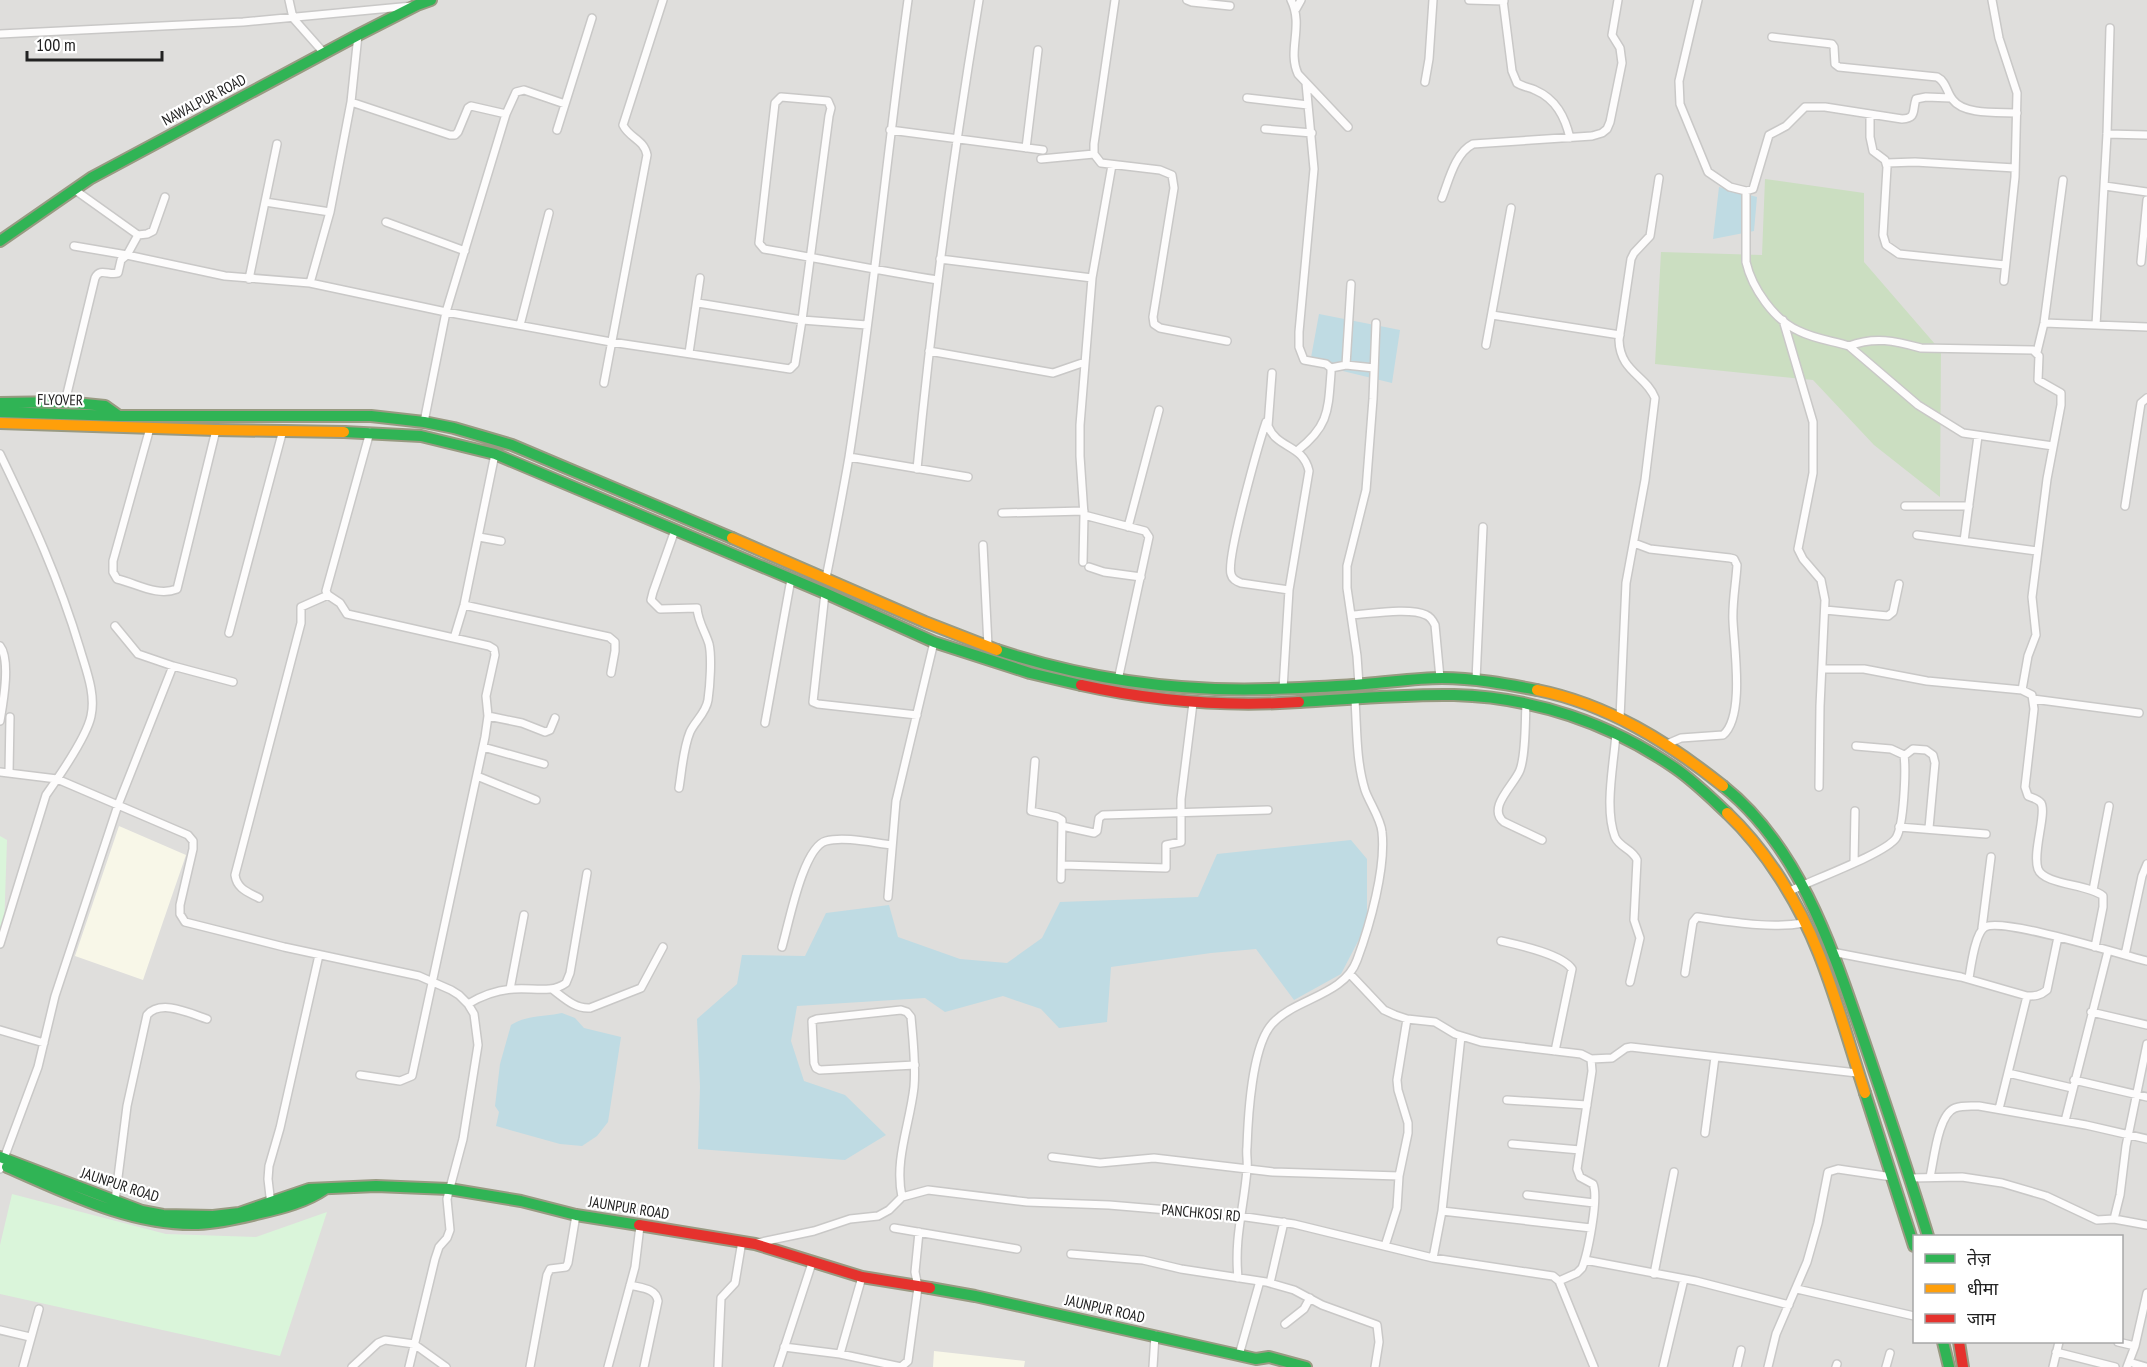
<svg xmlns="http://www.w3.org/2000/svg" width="2147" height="1367" viewBox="0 0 2147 1367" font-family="'PT Sans Narrow','Noto Sans Devanagari',sans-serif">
<rect width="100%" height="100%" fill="#f0eeeb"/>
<path fill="#dfdedc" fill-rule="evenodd" d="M0 0H2147V1367H0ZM1914 1236H2122V1342H1914Z"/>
<path fill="#f8f7e8" d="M119 826 186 855 143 980 75 956Z
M934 1351 1025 1361 1024 1367H933Z"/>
<path fill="#cbdec1" d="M1765 179 1864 193V262L1941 351 1940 497 1874 445 1813 380 1655 364 1661 252 1762 255Z"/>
<path fill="#daf5da" d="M0 836 7 840 4 929 0 941Z
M12 1194 166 1234 256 1237 327 1212 280 1356 0 1294V1245Z"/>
<path fill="#bfdbe3" d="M1719 187 1757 197 1754 231 1713 239Z
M1319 314 1400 330 1392 383 1310 363Z
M1351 840 1367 859V924L1341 974 1294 1000 1256 949 1211 953 1111 967 1107 1022 1059 1028 1041 1009 1003 996 945 1012 925 998 797 1006 791 1041 804 1081 845 1095 886 1135 845 1160 698 1149 700 1087 697 1019 737 984 742 955 805 956 826 913 889 905 898 937 960 959 1007 963 1042 938 1060 902 1198 897 1217 854Z
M562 1013 575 1018 584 1028 621 1037 608 1122 597 1136 582 1146 560 1144 496 1126 499 1112 495 1106 500 1064 511 1025C526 1015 545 1017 562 1013Z"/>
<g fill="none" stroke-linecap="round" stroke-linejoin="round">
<g stroke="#c9c8c7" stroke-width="10">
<path id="street" d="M289 0 293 18 324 53
M1115 0 1094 144V154L1101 163 1160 170 1172 175 1174 188 1153 317 1154 324 1160 328 1227 341
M1187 0 1192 2 1230 6
M1291 0C1304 26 1287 50 1298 74L1348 127
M1469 0 1504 1
M1503 0 1512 71 1517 83C1523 87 1529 87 1535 90 1556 99 1565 117 1570 138
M1698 0 1679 81 1680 104 1708 172 1730 187 1746 191 1753 189 1769 135 1786 126 1805 107H1825L1902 119C1917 118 1912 111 1916 99L1926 97 1951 98
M1992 0 1999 38 2017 93 2015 177 2004 281
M1296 9 1301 0
M0 34 243 22 412 6
M358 35 351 102 450 135H455L458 132 468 108 471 106 506 114
M1772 37 1832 44 1834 47 1835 64 1839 67 1937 77C1947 82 1946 92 1953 100 1964 115 1999 112 2017 113
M1425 82 1429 59 1433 0
M1247 98 1308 105
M351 102 330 212 310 283 446 312 611 342 790 369 795 364 802 320 829 116 831 108 828 101 781 97 775 103 759 243 764 249C822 259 880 271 938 280
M1870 114V137L1873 151 1885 160 1887 167 1883 235 1886 245 1899 254 2005 265
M1265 129 1312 133
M557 130 592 18
M890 130 1043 150
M2107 134 2147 135
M1026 148 1038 50
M1041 159 1094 154
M1887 163 1915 162 2015 168
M2105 186 2147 192
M75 190 138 235
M1746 191V262C1752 288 1774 320 1799 331 1815 339 1833 341 1849 346L1918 405 1963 433 2053 446
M1442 198C1449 180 1455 153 1473 144L1592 136 1602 133 1607 129 1610 122 1622 63 1620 48 1612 35 1618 0
M265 202 330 212
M386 222 465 251
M74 246 127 255 138 235 147 234 153 231 165 197
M940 259 1092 278 1080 425V456L1084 515 1083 562
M2141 262 2147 200
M1092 278 1112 165
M249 279 277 144
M698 303 802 320 867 325
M1492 315 1620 335
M1783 320 1813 422V473L1798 549 1803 559 1821 580 1825 600 1820 706 1819 787
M2044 323 2147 327
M520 325 549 213
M2096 325 2107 134 2110 28
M1486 345 1511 208
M1849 346C1875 336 1895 341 1921 348L2033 350 2039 356 2038 380 2061 393V405L2047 479 2032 597 2036 635 2028 656 2022 690
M929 351 1053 373 1085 362
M2037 352 2044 323 2063 180
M689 353 700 278
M1346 365 1351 284
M1331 368 1346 365 1374 368
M1272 373 1268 426C1277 449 1303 444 1309 471L1289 590 1283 689
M604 383 647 155C644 139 629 138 623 125L663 0
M65 402 95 278C100 267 109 276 118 273L121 260 127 255 225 276 310 283
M424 422 446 312 506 114 516 92 524 90 565 104
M1266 422C1259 443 1226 558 1231 574 1232 579 1236 581 1241 583L1289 590
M150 428 113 561V572L117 579C136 583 157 597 177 589L216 430
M1297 451C1329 426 1328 411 1331 373V368L1326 364 1304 360 1299 347V332L1314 169 1306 83
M0 454C32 520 59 579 80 649 86 670 96 694 91 716 87 736 58 778 46 795L0 944
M849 457 968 477
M917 469C932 312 953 156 979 0
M1905 506H1969
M2125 506 2141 403 2147 398
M1002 513 1084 511
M1084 515 1145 531 1149 537 1118 680
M1128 527 1159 410
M675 530 653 592 651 600 660 609 697 608C698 622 705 631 709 644 712 657 710 686 708 700 706 713 695 721 690 732 683 749 682 770 679 788
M1917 535 2037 551
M479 537 501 541
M1964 541 1978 436
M1634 543 1650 549 1730 558 1734 559 1737 565C1736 583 1732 603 1733 621 1734 647 1745 717 1723 735L1681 738 1667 744
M983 545 988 646
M1089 567 1104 572 1141 577
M826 578C834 538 842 498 849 457 873 305 887 152 908 0
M825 593 813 702 818 704 917 715
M464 605 609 637 615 642V651L611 673
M1825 610 1888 616 1893 612 1899 584
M1351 615C1369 614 1410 607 1426 615 1431 617 1433 621 1435 625L1440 678
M115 626 138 654 173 666 233 682
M229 633 283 430
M454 638 464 605 495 454
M0 646C11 660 3 703 0 721
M1822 669H1864L1927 681 2022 690 2032 695 2034 709 2025 787 2028 796C2033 798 2038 799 2041 803 2047 814 2032 852 2038 869 2044 885 2089 884 2103 896V907L2095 947
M1476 680 1483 527
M1359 685 1357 656 1347 588V566L1366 490 1373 399 1376 323
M2033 699 2139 713
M1526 704C1525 722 1526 754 1520 770 1515 784 1486 808 1504 822L1542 840
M488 716 522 723 545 732 550 730 555 718
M1620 718 1626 583 1645 480 1655 398C1646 375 1620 372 1619 340L1631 259 1634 253 1650 236 1659 178
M765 723 791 579
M1616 733C1614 764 1604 808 1615 837 1620 848 1633 849 1637 860L1634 920 1640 938 1630 982
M483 747 544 764
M1904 756 1913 749 1926 750 1933 755 1935 763 1929 828
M1035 761 1031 811 1057 817 1062 820 1061 879
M0 772 57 779 188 835 193 841V849L180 905V914L185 922 284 947 419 976 451 990 459 995 468 1004 474 1014 478 1045 463 1139 447 1199 450 1230 447 1238 439 1247 435 1259 409 1367
M9 773 10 717
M477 776 536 800
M1062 826 1094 833 1097 831 1099 818 1103 815 1268 810
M1899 827 1986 834
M1854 863 1855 811
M1062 865 1166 868V845L1181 842V799L1193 703
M2093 890 2109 806
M1788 892C1809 881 1885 854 1896 838 1904 825 1906 770 1904 755L1891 749 1856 746
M888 897 896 801 934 642
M259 898C248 892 237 889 235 875L301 623V607L328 595
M1982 928 1991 857
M1501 941C1519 945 1562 954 1572 969L1555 1051
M782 947C789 923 803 847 826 841 844 836 874 843 892 845
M1832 952 1961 977 2027 996C2035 996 2040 996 2047 990L2058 937
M2125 955 2142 876 2147 864
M1685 973 1692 928 1693 922 1697 917C1732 922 1770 929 1804 923
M1350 974 1384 1010 1395 1015 1407 1019 1435 1022 1455 1034 1481 1042 1581 1054 1591 1059 1592 1071 1577 1169 1580 1177 1593 1184C1599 1197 1588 1253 1582 1268L1577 1273 1559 1281
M1969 978C1971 966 1975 933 1985 927 2002 917 2122 955 2147 961
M510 989 524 915
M552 989C564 998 575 1009 590 1008L641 988 663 947
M468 1004C483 995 496 990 514 989 531 987 551 994 566 983L570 973 587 873
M2091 1012 2147 1025
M0 1030 44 1043
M1591 1059 1612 1058 1626 1048 1631 1047 1857 1073
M2008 1073 2072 1088
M360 1075 400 1081 412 1076 485 737 488 716 486 696 495 655 494 649 489 646 347 614 340 603 328 595 326 591 370 432
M2074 1080 2147 1097
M1507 1100 1587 1105
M1999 1109 2027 996
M2065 1121 2108 951
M1705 1133 1715 1057
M1512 1144 1580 1150
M1052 1157 1100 1163 1154 1158 1273 1172 1399 1176
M0 1169 38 1067 55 996 118 805 173 666
M1930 1177C1934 1160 1938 1114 1955 1108 1963 1105 1971 1106 1979 1106L2086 1125 2147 1139
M1910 1178 1962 1177 2002 1183 2046 1196 2097 1220 2114 1219 2147 1225
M1527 1195 1594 1203
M902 1197C894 1160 910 1124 914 1087 916 1064 913 1040 911 1017L907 1012 901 1010 817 1019 812 1021 814 1063 816 1068 820 1070 915 1065
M115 1201 127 1106 147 1015C161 999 189 1013 207 1019
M271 1205 268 1179 269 1166 280 1128 319 955
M1442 1211 1591 1228
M2114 1219 2120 1195 2126 1146 2147 1044
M894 1228 1017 1249
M757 1243 814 1231 850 1219 878 1216 889 1210 902 1197 928 1190 1027 1202 1109 1205 1239 1216 1294 1224 1433 1258 1553 1276 1559 1281 1594 1367
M1385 1246 1397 1208 1399 1176 1408 1133V1123L1398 1090 1397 1080 1407 1019
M1071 1254 1143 1260 1181 1269 1266 1282 1294 1290 1322 1305 1377 1325 1379 1342 1375 1367
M1433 1258 1442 1211 1461 1036
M1585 1260 1696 1281 1789 1305
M1654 1274 1674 1172
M1238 1278C1234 1237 1244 1208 1247 1169 1248 1162 1246 1154 1247 1147 1248 1117 1252 1046 1272 1024 1295 998 1344 996 1357 960 1370 925 1386 868 1382 832 1381 819 1369 802 1365 790 1356 761 1357 729 1355 700
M1270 1283 1284 1222
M630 1285C641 1288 656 1288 658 1301L644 1367
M1797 1289 1914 1316
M1285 1324 1304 1309 1310 1298
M0 1330 30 1337
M2118 1342 2135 1346
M784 1347 840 1354 901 1367 908 1361 918 1287 915 1272 919 1232
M2056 1352 2115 1367
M840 1354 862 1277
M1239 1355 1260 1281
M2129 1362 2146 1367
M23 1367 39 1309
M352 1367 378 1343 385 1340 414 1344 446 1367
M530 1367 547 1275 550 1269 566 1267 568 1263 576 1215
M608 1367 635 1267 640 1226
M718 1367 721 1298 735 1283 742 1241
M778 1367 812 1263
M1153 1367 1155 1335
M1663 1367 1684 1279
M1737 1367 1741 1350
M1768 1367 1776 1334 1807 1262 1818 1223 1828 1172 1838 1169 1892 1177
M1836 1367 1837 1364
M1886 1367 1890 1353
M2053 1367 2059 1342
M2127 1367 2135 1346 2147 1293"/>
</g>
<g stroke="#999a82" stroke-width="14">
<path id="fast" d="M0 241 91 178 358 35 417 5 431 0
M0 403 65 402 105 406 119 416
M0 412 119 416H371L424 422 454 428 512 445 732 538
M344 432 421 436 495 454 825 593 934 642 1030 673 1081 685
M997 650C1086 679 1176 692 1270 689 1302 688 1334 687 1365 684 1391 682 1417 678 1442 678 1474 678 1506 684 1537 690
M1299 702C1351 699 1402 694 1454 695 1533 697 1610 723 1675 768 1694 781 1710 797 1727 813
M1723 786C1801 848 1833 951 1864 1041 1886 1106 1908 1171 1928 1236
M1865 1093 1914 1246
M0 1157 142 1211 163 1215 213 1216 239 1213 309 1189 376 1186 449 1189 521 1201 576 1215 639 1225
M7 1167C67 1193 131 1226 198 1224 220 1223 241 1218 261 1213 283 1208 306 1202 325 1189
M930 1288 975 1296 1256 1359 1269 1357 1306 1367
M1943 1342 1949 1367"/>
</g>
<g stroke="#999a82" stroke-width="14">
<path id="slow" d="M0 423 216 430 344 432
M732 538 925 622 997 650
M1537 690C1607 704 1668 742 1723 786
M1727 813C1766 850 1799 903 1819 954 1837 999 1850 1047 1865 1093"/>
</g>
<g stroke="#999a82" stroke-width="14">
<path id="jam" d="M1081 685C1153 701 1226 707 1299 702
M639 1225 755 1244 862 1277 930 1288
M1959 1342 1963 1367"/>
</g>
<use href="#street" stroke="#fdfcfc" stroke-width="7"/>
<use href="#fast" stroke="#30b455" stroke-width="10"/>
<use href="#slow" stroke="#ff9f0a" stroke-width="10"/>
<use href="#jam" stroke="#e5322d" stroke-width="10"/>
</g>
<g text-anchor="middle" stroke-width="4.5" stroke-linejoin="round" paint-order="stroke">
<g font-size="15" fill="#222" stroke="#fff">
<text transform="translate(204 100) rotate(-28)" y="5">NAWALPUR ROAD</text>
<text transform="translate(60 400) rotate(1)" y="5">FLYOVER</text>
<text transform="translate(120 1185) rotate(18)" y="5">JAUNPUR ROAD</text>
<text transform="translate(629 1208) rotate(9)" y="5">JAUNPUR ROAD</text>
<text transform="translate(1201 1213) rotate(5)" y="5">PANCHKOSI RD</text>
<text transform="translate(1105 1309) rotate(13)" y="5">JAUNPUR ROAD</text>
</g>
</g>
<rect x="1913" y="1235" width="210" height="108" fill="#ffffff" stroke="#a7a7a7" stroke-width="1.5"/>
<rect x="1925" y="1254" width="30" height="9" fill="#30b455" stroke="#a7a7a7" stroke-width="1.5"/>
<text x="1967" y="1265" font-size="18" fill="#222222">तेज़</text>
<rect x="1925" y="1284" width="30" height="9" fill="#ff9f0a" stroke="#a7a7a7" stroke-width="1.5"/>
<text x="1967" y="1295" font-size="18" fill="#222222">धीमा</text>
<rect x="1925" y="1314" width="30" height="9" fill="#e5322d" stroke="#a7a7a7" stroke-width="1.5"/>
<text x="1967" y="1325" font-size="18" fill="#222222">जाम</text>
<path d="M27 51v9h135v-9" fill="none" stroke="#222222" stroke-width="3"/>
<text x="36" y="51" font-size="18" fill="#222222" stroke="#ffffff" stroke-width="4.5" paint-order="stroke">100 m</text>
</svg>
